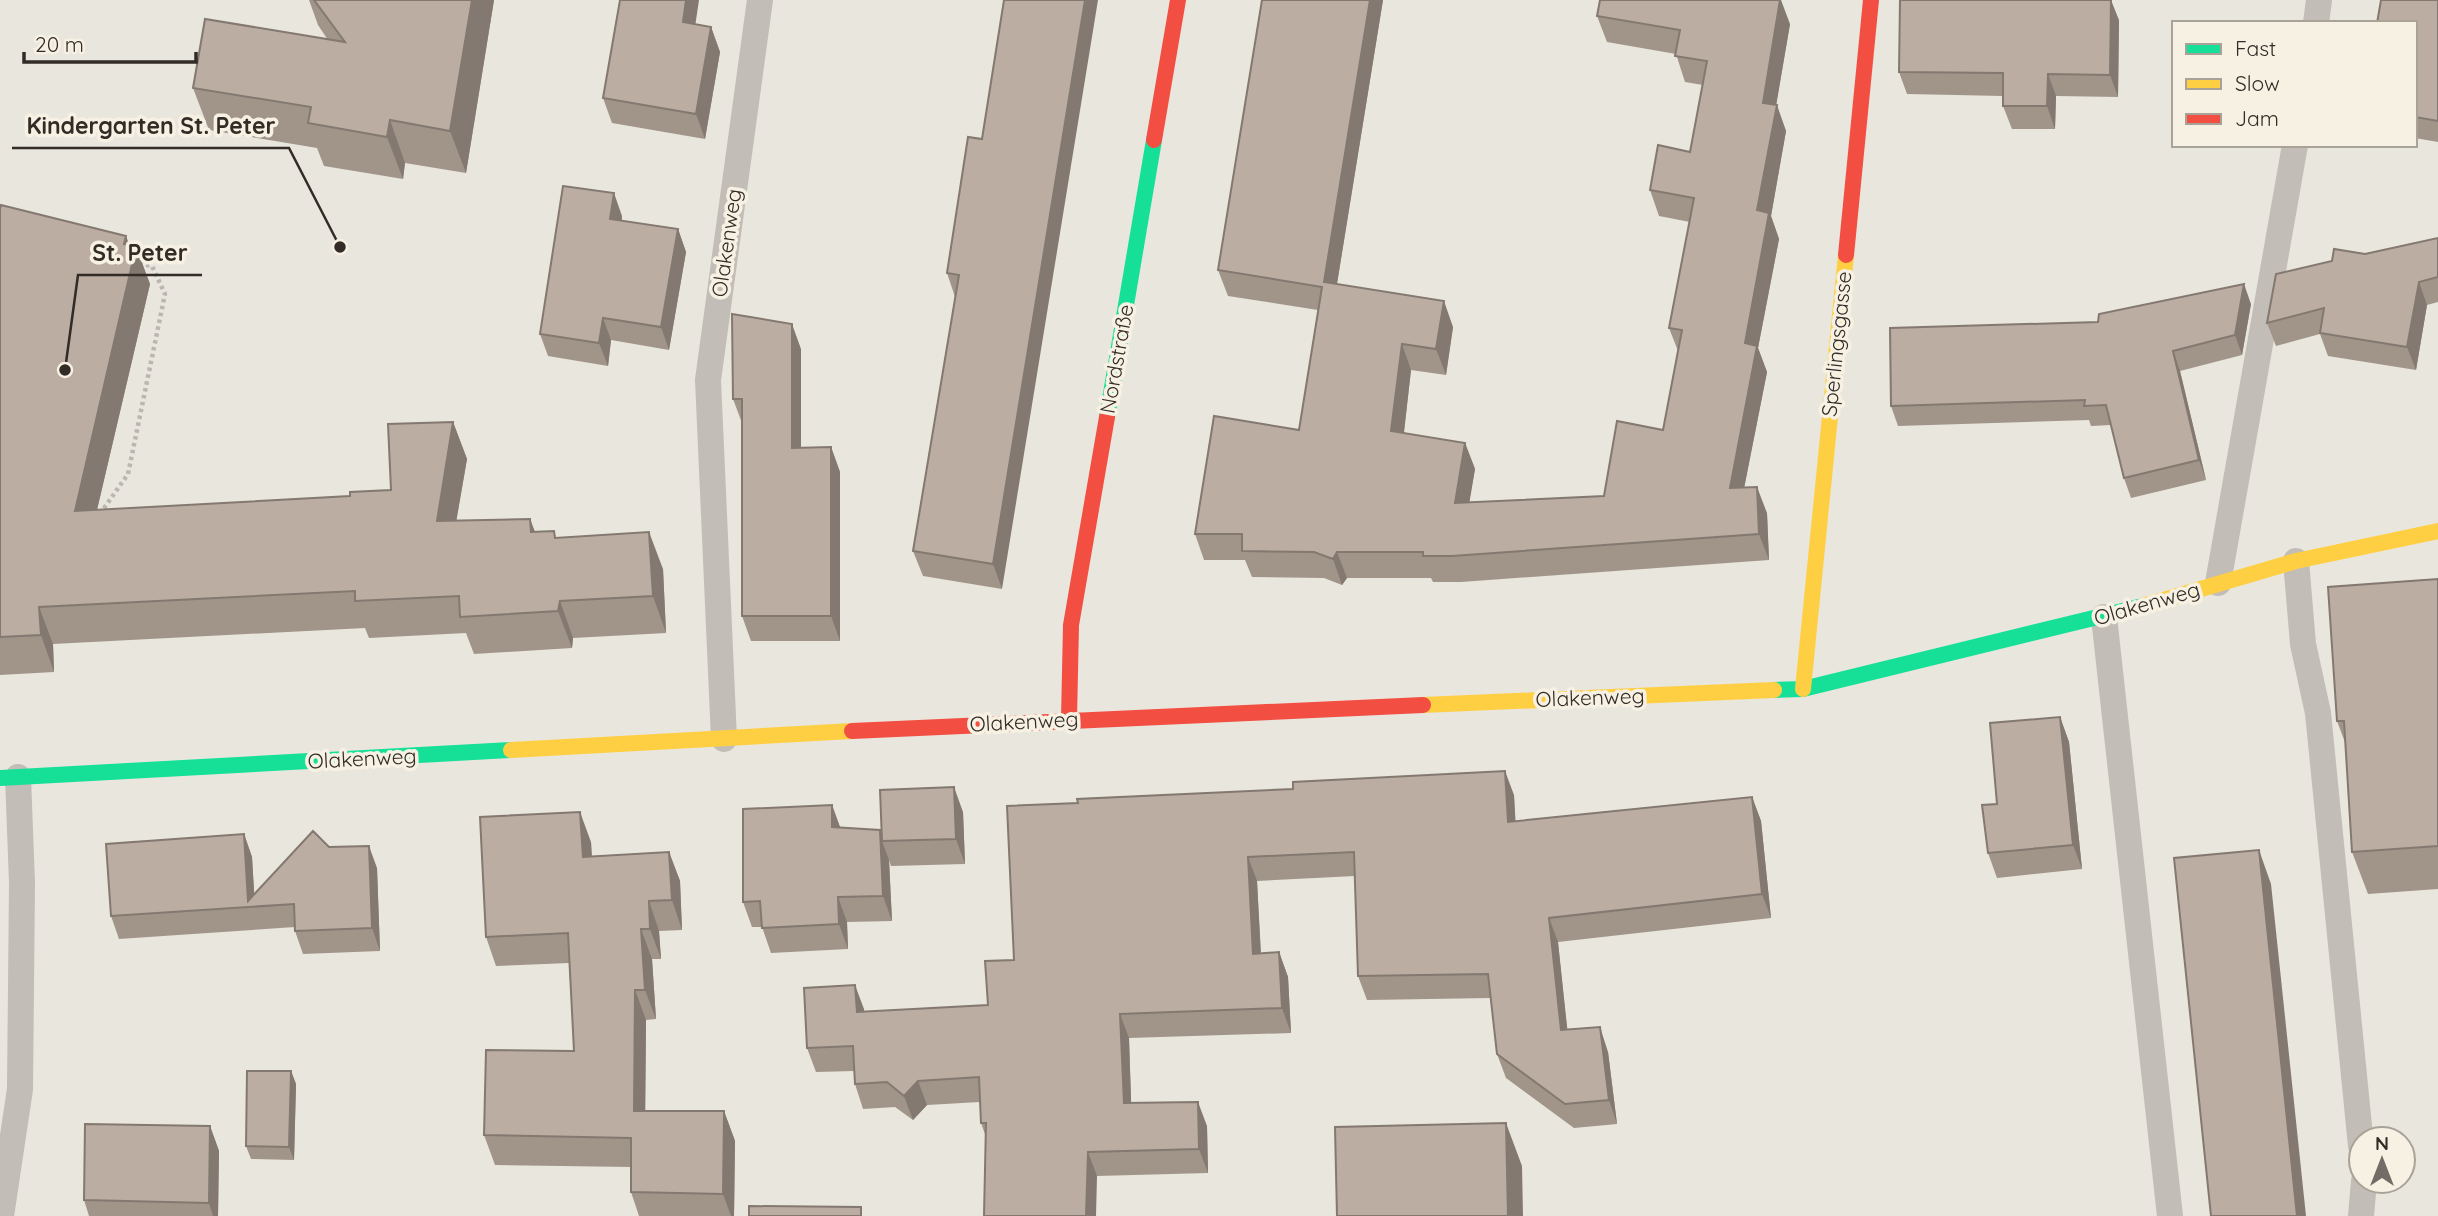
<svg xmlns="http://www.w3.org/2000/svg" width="2438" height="1216" viewBox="0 0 2438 1216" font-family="Quicksand,sans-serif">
<rect width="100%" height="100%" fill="#e9e6de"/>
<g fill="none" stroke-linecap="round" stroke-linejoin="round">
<path stroke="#bbb6b0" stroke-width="4.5" stroke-dasharray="3.5 3.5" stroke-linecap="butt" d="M100 514 128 474 165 294 152 266 137 263"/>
<path stroke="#c2bdb7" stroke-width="26" d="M2316 23 2319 0
M2296 561 2303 644 2318 713 2361 1146
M2218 583 2295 145
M2104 617 2170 1216
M724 739 708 380 760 0
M1 1216 20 1089 22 883 18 777
M2361 1216 2364 1181"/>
<path stroke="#16e098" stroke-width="16" d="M1107 417 1154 140
M1774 690 1803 689 2143 606
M0 778 511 750"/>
<path stroke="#ffcf43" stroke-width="16" d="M2143 606 2296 561 2438 531
M1803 689 1846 255
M1423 705 1774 690
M511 750 852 731"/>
<path stroke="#f24e42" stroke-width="16" d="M1154 140 1178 0
M1846 255 1871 0
M1069 719 1071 625 1107 417
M852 731 1423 705"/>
</g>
<path fill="#a1958a" d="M309 0H494L466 173 405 163 403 179 324 166 317 148 209 130 193 88 328 40 318 25Z
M1262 0H1383L1337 284 1453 327 1446 375 1411 370 1404 433 1465 443 1475 469 1469 502 1604 496 1663 430 1678 351 1669 328 1690 222 1659 216 1650 190 1690 152 1703 85 1685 82 1676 54 1607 42 1597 16 1790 24 1776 105 1786 131 1771 216 1779 239 1758 348 1767 372 1744 488 1767 513 1769 560 1461 582H1433L1431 578H1347L1342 585 1324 578 1252 577 1245 560H1204L1195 534 1299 430 1318 310 1228 296 1218 270Z
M2438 0V142L2415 138V23Z
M2119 20 2118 97 2056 96 2055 129H2012L2003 106V96L1907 94 1899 72Z
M695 24 711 27 720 52 705 139 612 123 603 98Z
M968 137 1002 589 923 576 913 551 955 297 947 273Z
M0 209 136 247 150 284 97 510 350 496 391 490 453 422 467 459 456 521 530 519 535 532 663 569 666 633 573 638 572 648 474 654 466 633 369 638 365 628 53 644 54 672 0 675Z
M622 216V221L678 229 686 252 669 350 611 340 608 366 548 356 540 334Z
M2438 238V302L2427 305 2416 370 2328 356 2320 334 2276 346 2267 323 2365 254Z
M2251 304 2242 355 2180 371 2206 480 2131 498 2124 478 2111 425 2091 426 2089 420 1898 426 1891 406Z
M801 349V448L831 447 840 472V641H751L742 616V423L733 399Z
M2438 579V889L2368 894 2352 852 2346 745 2337 721Z
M2060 717 2069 742 2082 869 1997 878 1988 853 1997 804Z
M1514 795 1515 821 1752 797 1761 821 1771 918 1558 942 1567 1030 1608 1052 1617 1124 1574 1128 1506 1078 1497 1054 1491 998 1367 1000 1358 976 1355 876 1257 881 1261 953 1279 952 1288 977 1291 1033 1129 1038 1131 1103 1207 1126 1208 1173 1097 1176 986 1137 981 1123 980 1102 927 1105 913 1120 895 1107 863 1109 855 1084 854 1071 816 1072 807 1048 864 1009V1012L988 1005 1014 960 1007 806Z
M832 805 840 827 882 837 963 812 965 864 891 866 889 860 892 921 847 922 848 949 771 953 762 927H752L743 902Z
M244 834 252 857 254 894 329 847 377 868 380 951 303 954 295 931V927L119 939 111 916Z
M591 842 592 856 669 852 680 881 682 930 659 931 661 959H652L656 1019 646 1020 645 1111H724L735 1141 734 1216H639L631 1192V1167L495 1165 484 1135 574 1051 569 963 496 966 486 937Z
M291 1071 296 1084 294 1160 251 1159 246 1146Z
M210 1126 219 1151 218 1216H89L84 1200Z"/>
<path fill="#837971" d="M472 0H494L466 173 450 131Z
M686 0H699L692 47 683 22Z
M1085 0H1098L1002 589 993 564Z
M1370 0H1383L1333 308 1324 282Z
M1780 0H1781L1790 24 1773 124 1777 105 1786 131 1771 216 1779 239 1758 348 1767 372 1739 514 1730 488 1757 210 1763 103Z
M2111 0 2119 20 2118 97 2110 75Z
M711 27 720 52 705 139 696 114Z
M2048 74 2056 96 2055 129 2047 106Z
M390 120 405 163 403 179 387 137Z
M614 193 622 216 618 242 610 219Z
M678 229 686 252 669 350 661 327Z
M126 236 134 257 136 247 150 284 88 548 75 511Z
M2419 282 2427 305 2416 370 2407 347Z
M2244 284 2251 304 2242 355 2235 335Z
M1444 301 1453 327 1446 375 1436 349Z
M603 318 611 340 608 366 599 343Z
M792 324 801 349V473L792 448Z
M1402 344 1411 370 1401 457 1391 431Z
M2173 351 2180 371 2206 480 2199 460Z
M453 422 467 459 450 558 437 521Z
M1465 443 1475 469 1465 529 1455 503Z
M831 447 840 472V641L831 616Z
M1757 487 1767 513 1769 560 1759 534Z
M530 519 544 556 531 532Z
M649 532 663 569 666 633 653 596Z
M1337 552 1347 578 1342 585 1333 559Z
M560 601 573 638 572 648 558 611Z
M39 607 53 644 54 672 41 635Z
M2060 717 2069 742 2082 869 2073 845Z
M1505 771 1514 795 1517 846 1508 822Z
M954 787 963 812 965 864 956 839Z
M1752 797 1761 821 1771 918 1762 894Z
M832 805 841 830 832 827Z
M580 812 591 842 593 886 583 857Z
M880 830 884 841H882L889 860 892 921 883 896Z
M244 834 252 857 255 906 248 901Z
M369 846 377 868 380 951 372 928Z
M2259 850 2271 884 2306 1216H2297Z
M669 852 680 881 682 930 672 900Z
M1248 857 1257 881 1262 978 1253 954Z
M838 897 847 922 848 949 839 924Z
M649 901 659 931 661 959 650 929Z
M1549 918 1558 942 1570 1054 1561 1030Z
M641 929 652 959 656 1019 645 990Z
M1279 952 1288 977 1291 1033 1282 1008Z
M855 985 864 1009 866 1036 857 1012Z
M635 990 646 1020 645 1141 634 1111Z
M1120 1014 1129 1038 1132 1128 1124 1103Z
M1600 1027 1608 1052 1617 1124 1609 1100Z
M291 1071 296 1084 294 1160 289 1147Z
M918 1081 927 1105 913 1120 904 1096Z
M1198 1102 1207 1126 1208 1173 1199 1149Z
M724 1111 735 1141 734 1216H731L723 1194Z
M1506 1123 1522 1166 1523 1216H1508Z
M210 1126 219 1151 218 1216H213L209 1203Z
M1088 1152 1097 1176 1096 1216H1086Z"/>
<path fill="#bbada1" stroke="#837971" stroke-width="2" d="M314 0H472L450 131 390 120 387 137 308 123 311 107 193 88 205 19 345 42Z
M620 0H686L683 22 711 27 696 114 603 98Z
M1004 0H1085L993 564 913 551 959 275 947 273 968 137 982 139Z
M1262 0H1370L1324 282 1444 301 1436 349 1402 344 1391 431 1465 443 1455 503 1604 496 1617 421 1663 430 1682 330 1669 328 1694 198 1650 190 1658 145 1690 152 1707 61 1675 56 1680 30 1597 16 1600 0H1780L1763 103 1777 105 1757 210 1769 213 1745 343 1757 346 1730 488 1757 487 1759 534 1452 556H1423V552H1337L1333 559 1314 552 1242 551V534H1195L1214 416 1299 430 1322 287 1218 270Z
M1900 0H2111L2110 75 2048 74 2047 106H2003V73L1899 72Z
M2381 0H2438V121L2415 117V23H2377Z
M563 186 614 193 610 219 678 229 661 327 603 318 599 343 540 334Z
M1 205 126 236 124 244 136 247 75 511 350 496V492L391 490 388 424 453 422 437 521 530 519 531 532 554 531 555 538 649 532 653 596 560 601 558 611 460 617 459 596 355 601V591L39 607 41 635 0 637V209Z
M2438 238V277L2419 282 2407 347 2320 333 2324 308 2267 323 2276 274 2332 261 2334 249 2365 254Z
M2244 284 2235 335 2173 351 2199 460 2124 478 2106 405 2084 406 2085 400 1891 406 1890 328 2098 322 2099 314Z
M732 314 792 324V448L831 447V616H742V399H733Z
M2438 579V846L2352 852 2344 721H2337L2328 587Z
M2060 717 2073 845 1988 853 1982 805 1997 804 1990 723Z
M1505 771 1508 822 1752 797 1762 894 1549 918 1561 1030 1600 1027 1609 1100 1565 1104 1497 1054 1488 974 1358 976 1354 852 1248 857 1253 954 1279 952 1282 1008 1120 1014 1124 1103 1198 1102 1199 1149 1088 1152 1086 1216H984L986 1123H981L979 1077 918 1081 904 1096 887 1082 855 1084 853 1046 807 1048 804 988 855 985 857 1012 988 1005 985 961 1014 960 1007 806 1078 803 1077 799 1293 789V782Z
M954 787 956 839 882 841 880 790Z
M832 805V827L880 830 883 896 838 897 839 924 762 928 760 901 743 902V809Z
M580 812 583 857 669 852 672 900 649 901 650 929H641L645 990H635L634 1111H724L723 1194 631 1192V1138L484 1135 486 1050 574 1051 568 933 486 937 480 817Z
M313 831 329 847 369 846 372 928 295 931 294 904 111 916 106 844 244 834 248 901Z
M2259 850 2297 1216H2211L2174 858Z
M247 1071H291L289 1147 246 1146Z
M1506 1123 1508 1216H1337L1335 1127Z
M85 1124 210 1126 209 1203 84 1200Z
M749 1206 861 1207V1216H749Z"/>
<g text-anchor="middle" stroke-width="7" stroke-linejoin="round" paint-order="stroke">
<g font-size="21" fill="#322b26" stroke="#f7f1e4">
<text transform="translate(727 243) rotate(-82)" y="7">Olakenweg</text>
<text transform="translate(1837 344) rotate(-84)" y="7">Sperlingsgasse</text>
<text transform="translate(1117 359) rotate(-80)" y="7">Nordstraße</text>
<text transform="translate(2147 604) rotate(-16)" y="7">Olakenweg</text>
<text transform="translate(1590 698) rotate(-2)" y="7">Olakenweg</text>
<text transform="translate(1024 722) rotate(-3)" y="7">Olakenweg</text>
<text transform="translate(362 759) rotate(-3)" y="7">Olakenweg</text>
</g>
</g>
<path fill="none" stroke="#322b26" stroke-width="2.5" d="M340 247L289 148H12M65 370L78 275H202"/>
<g fill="#322b26" stroke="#f7f1e4" stroke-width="2.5">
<circle cx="340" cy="247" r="7"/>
<circle cx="65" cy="370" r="7"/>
</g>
<g font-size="23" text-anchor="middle" font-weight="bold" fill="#322b26" stroke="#f7f1e4" stroke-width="7" stroke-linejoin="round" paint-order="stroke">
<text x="151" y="134">Kindergarten St. Peter</text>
<text x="140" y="261">St. Peter</text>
</g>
<rect x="2172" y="21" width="245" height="126" fill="#f7f1e4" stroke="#a8a298" stroke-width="2"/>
<rect x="2186" y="44" width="35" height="10" fill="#16e098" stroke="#a8a298" stroke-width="2"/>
<text x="2235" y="56" font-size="21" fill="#322b26">Fast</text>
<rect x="2186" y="79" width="35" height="10" fill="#ffcf43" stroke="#a8a298" stroke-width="2"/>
<text x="2235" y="91" font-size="21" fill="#322b26">Slow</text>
<rect x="2186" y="114" width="35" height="10" fill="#f24e42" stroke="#a8a298" stroke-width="2"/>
<text x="2235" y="126" font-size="21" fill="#322b26">Jam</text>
<g transform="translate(2382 1160)"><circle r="33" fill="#f7f1e4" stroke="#a8a298" stroke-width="2"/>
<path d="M0-5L12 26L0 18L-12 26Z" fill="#726c66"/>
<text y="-10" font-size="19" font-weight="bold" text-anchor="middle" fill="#322b26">N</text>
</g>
<path d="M24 52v10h172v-10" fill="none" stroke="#322b26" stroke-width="3.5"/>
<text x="35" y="52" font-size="21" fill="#322b26" stroke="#f7f1e4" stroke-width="5" paint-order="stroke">20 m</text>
</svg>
